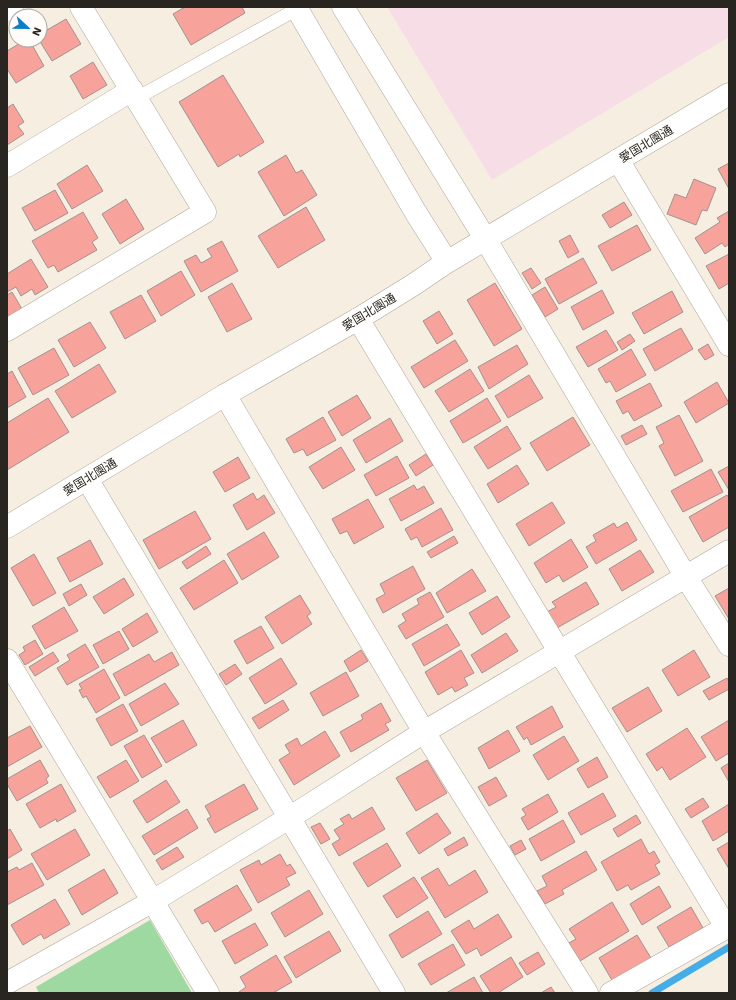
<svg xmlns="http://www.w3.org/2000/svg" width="736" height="1000" viewBox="0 0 736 1000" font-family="'Work Sans','Noto Sans JP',sans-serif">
<rect width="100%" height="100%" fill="#f7eee2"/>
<path fill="#f7dee6" d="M387 7H729V37L492 180Z"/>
<path fill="#9fd9a2" d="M150 920 192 993H39L36 987Z"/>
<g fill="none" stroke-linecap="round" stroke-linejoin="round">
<path stroke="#44ade7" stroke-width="7" d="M652 993 729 947"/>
</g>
<path fill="#f7a29a" stroke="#a29290" d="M185 7H242L245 13 191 45 173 14Z
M66 19 81 44 52 61 39 40 40 34Z
M22 42 25 47 31 43 44 66 16 83 7 69V55L8 54 7 51Z
M93 62 107 85 83 99 70 76Z
M223 75 264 142 240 157 239 154 218 167 179 102Z
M13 104 24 122 18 126 24 134 7 145V108Z
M286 155 296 173 302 170 317 195 284 216 258 172Z
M729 163V189L718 169Z
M87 165 103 191 72 209 57 184Z
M694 179 716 188 707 211 702 210 696 225 667 214 675 194 686 198Z
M55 190 68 213 35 231 22 208Z
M126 199 144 229 120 244 102 214Z
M624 202 632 215 610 228 602 215Z
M306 207 325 240 278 268 258 236Z
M729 211V244L725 247 722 243 705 254 695 238 720 222 717 218Z
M83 212 98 238 92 242 97 250 58 272 54 265 48 268 32 241Z
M637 225 651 250 612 271 598 246Z
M570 235 579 252 568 258 559 241Z
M222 241 238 271 201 292 184 261 196 255 201 263 212 257 207 249Z
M729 254V283L719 289 706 266Z
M583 258 597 283 559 304 545 279Z
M31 259 48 287 35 295 32 289 21 296 16 287 7 292V274Z
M531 268 541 283 532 289 522 273Z
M181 271 195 295 161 316 147 291Z
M232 283 252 319 227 332 208 297Z
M495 283 522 329 494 346 467 300Z
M545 287 558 309 545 317 532 295Z
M602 290 614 313 583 330 571 307Z
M672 291 683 312 644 334 632 313Z
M12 292 22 309 7 318V295Z
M141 295 156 321 125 339 110 312Z
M439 311 453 334 437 344 423 321Z
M90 322 106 348 74 367 58 340Z
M681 328 693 349 655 371 643 349Z
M606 330 618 350 588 367 576 347Z
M630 334 635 341 622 350 617 342Z
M455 340 468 361 424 388 411 367Z
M708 344 714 355 705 360 698 350Z
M517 345 528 364 489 389 478 367Z
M54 348 69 375 33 395 18 368Z
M631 349 646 375 616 392 610 381 606 383 598 369Z
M99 364 116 392 72 418 55 391Z
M470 369 484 391 449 412 435 391Z
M12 371 26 397 7 408V374Z
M529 375 543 398 508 418 495 396Z
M717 382 729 403 696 423 684 402Z
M650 383 662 406 634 421 628 411 623 414 616 401Z
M357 395 371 418 342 436 328 412Z
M48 398 69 432 7 470V423Z
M487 398 501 421 463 443 450 421Z
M679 415 703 461 675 476 659 446 664 443 656 427Z
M323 417 336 440 307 456 303 449 294 453 286 439Z
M573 417 590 445 547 471 530 443Z
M390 418 403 441 366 463 353 440Z
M642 425 647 434 626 445 621 436Z
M507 426 521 449 488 469 474 447Z
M341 447 355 470 323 489 309 467Z
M426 454 433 465 416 476 409 465Z
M397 456 409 478 376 496 364 475Z
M238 457 250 478 225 492 213 472Z
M517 465 529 484 498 503 487 484Z
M729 466V490L718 472Z
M711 469 723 492 683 512 671 491Z
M414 485 417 490 424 486 434 503 401 521 389 499Z
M253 493 257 500 264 495 275 513 247 530 233 505Z
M727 495 729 498V527L703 542 689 517Z
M368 499 384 527 354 544 347 531 340 534 332 519Z
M552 502 565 523 529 546 516 524Z
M441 508 453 530 422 547 417 537 411 540 405 529Z
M195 511 211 539 159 569 143 540Z
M627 522 637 540 596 564 586 547 596 541 593 535 614 523 617 528Z
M264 532 279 557 242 580 227 554Z
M454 536 458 543 431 558 427 552Z
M571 539 588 567 563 582 559 575 546 583 534 563Z
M90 540 103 564 70 582 57 558Z
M206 546 211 554 187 569 182 562Z
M640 550 654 572 622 591 609 569Z
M34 554 56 593 33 606 11 568Z
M224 560 238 583 194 610 180 588Z
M413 566 425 589 383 613 376 599 385 594 380 584Z
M472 569 486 591 447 613 436 593Z
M124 578 134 595 104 614 93 597Z
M586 582 599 604 557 628 547 612 556 607 552 602Z
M81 584 87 595 69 606 63 594Z
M729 588V619L715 596Z
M430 592 444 617 406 639 398 626 406 621 402 614 419 604 417 599Z
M300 595 311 613 307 616 312 624 282 644 265 617Z
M497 596 510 617 482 635 469 613Z
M64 607 78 631 45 649 32 626Z
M147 613 158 632 133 647 122 629Z
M447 624 460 645 424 666 412 644Z
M261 626 274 648 247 664 234 641Z
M119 631 129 649 103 664 93 645Z
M506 633 518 651 482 673 471 655Z
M35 640 43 654 25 665 19 655 25 651 23 647Z
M85 644 99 667 67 685 57 668 70 660 67 655Z
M361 650 368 661 350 672 344 661Z
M461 650 474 673 464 678 468 685 455 692 452 687 438 695 425 672Z
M694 650 710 677 678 696 662 670Z
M53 652 59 661 35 676 29 667Z
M172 652 179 665 125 696 113 674 149 654 154 662Z
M281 658 297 684 265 704 249 678Z
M235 664 242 674 226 685 219 674Z
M104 669 120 698 96 713 86 696 83 698 79 690 82 689 79 684Z
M346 672 359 696 323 716 310 693Z
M727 678 729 682V689L709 700 703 691Z
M165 683 179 704 141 726 129 704Z
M648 687 662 711 627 732 612 708Z
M283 700 289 710 259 729 252 718Z
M381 703 391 721 385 724 389 730 351 752 340 732 363 719 361 715Z
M123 704 138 731 111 746 96 719Z
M552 706 563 727 531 745 527 737 524 740 516 727Z
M183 720 197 745 166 763 151 738Z
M729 720V753L716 761 701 737Z
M30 726 42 747 7 767V738Z
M687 728 706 757 670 780 662 767 657 771 646 754Z
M508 730 520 751 489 769 478 748Z
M325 731 340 756 294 785 279 760 290 753 285 745 297 738 301 746Z
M144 735 162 766 142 778 124 746Z
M564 736 579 761 548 780 533 755Z
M597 757 608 777 588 788 577 769Z
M40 760 49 776 46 779 48 783 17 801 7 784V779Z
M126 760 139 781 110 798 97 777Z
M427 760 447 793 416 811 396 778Z
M729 763V782L721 768Z
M496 777 507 796 489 806 478 787Z
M166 780 180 802 147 823 133 801Z
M61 784 76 811 57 822 56 819 40 828 26 804Z
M244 784 258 809 215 833 207 819 211 817 205 806Z
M603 793 616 816 581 835 568 813Z
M548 794 558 812 528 830 521 818 526 815 522 809Z
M703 798 709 807 691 818 685 809Z
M729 804V831L713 841 702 821Z
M372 807 385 829 339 856 332 844 340 839 334 830 344 824 340 819 349 814 352 819Z
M187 809 198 828 154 855 142 836Z
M437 813 451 833 419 854 406 833Z
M636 815 641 823 618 837 613 829Z
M563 820 575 842 541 861 529 839Z
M320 823 330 839 321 844 311 827Z
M10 829 22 850 7 859V831Z
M75 829 90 855 47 880 31 854Z
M464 837 468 845 448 856 444 849Z
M641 839 649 854 654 851 660 862 655 865 660 874 631 890 628 885 617 891 601 862Z
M521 840 526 849 515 855 510 846Z
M729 842V869L717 849Z
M387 843 401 866 368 887 353 863Z
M177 847 184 857 162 870 156 860Z
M586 851 597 870 562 890 564 894 545 904 537 891 547 886 542 876Z
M280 854 287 866 290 864 296 873 286 878 290 885 258 903 240 870 259 860 261 865Z
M32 863 44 885 7 905V872L17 867 19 870Z
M438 868 449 886 475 870 488 892 445 918 421 878Z
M104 869 118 893 82 915 68 890Z
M414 877 428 898 397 918 383 896Z
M237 885 252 910 215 932 208 921 202 924 194 910Z
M659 886 671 907 642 925 630 904Z
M309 890 323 914 285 937 271 913Z
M55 899 70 924 44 939 41 934 23 945 11 925Z
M612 902 629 931 580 961 569 943 576 939 569 929Z
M691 907 703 928 669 947 657 927Z
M428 911 442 934 402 958 389 935Z
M498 914 512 937 481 956 477 948 466 954 451 931 469 920 474 929Z
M255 923 268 945 235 964 222 941Z
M329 931 341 951 296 978 284 957Z
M637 935 651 958 613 982 599 958Z
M453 944 465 965 431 985 418 964Z
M538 952 545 964 527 975 519 963Z
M276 955 292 982 273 993H239V992L246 987 240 977Z
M511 957 523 977 498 993H491L480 976Z
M474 977 483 993H446Z
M551 987 555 993H541Z"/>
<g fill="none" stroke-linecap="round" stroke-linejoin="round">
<g stroke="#aea69b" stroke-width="14">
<path id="service" d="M137 98 297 9"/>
</g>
<g stroke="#aea69b" stroke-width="23">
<path id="minor" d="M7 10 12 7
M618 160 729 345
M7 166 132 90
M486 240 686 577 729 645
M358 319 726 927
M7 330 205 212 81 7
M225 395 424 732 587 993
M87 479 394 993
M7 660 208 993
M7 983 153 901 289 818 424 732 729 551
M611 993 729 926"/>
</g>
<g stroke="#aea69b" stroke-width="23">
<path id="tertiary" d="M296 7 416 213 447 262
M343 7 486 240
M7 527 225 395 358 319 413 285 447 262 729 94"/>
</g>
<use href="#service" stroke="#fff" stroke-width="13"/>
<use href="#minor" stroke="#fff" stroke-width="22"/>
<use href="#tertiary" stroke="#fff" stroke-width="22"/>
</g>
<g text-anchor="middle" stroke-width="3" stroke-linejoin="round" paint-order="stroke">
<g font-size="12" fill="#292621" stroke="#fefdfa">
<text transform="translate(646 144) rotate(-31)" y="4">愛国北園通</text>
<text transform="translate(369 312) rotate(-31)" y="4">愛国北園通</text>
<text transform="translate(90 477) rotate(-31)" y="4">愛国北園通</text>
</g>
</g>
<rect width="736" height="1000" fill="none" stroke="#292621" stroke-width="16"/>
<g transform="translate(28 28) rotate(112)"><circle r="19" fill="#fefdfa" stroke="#a9a7a3"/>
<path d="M0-3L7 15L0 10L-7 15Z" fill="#097fc8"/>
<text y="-6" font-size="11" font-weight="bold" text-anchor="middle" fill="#292621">N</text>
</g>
</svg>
